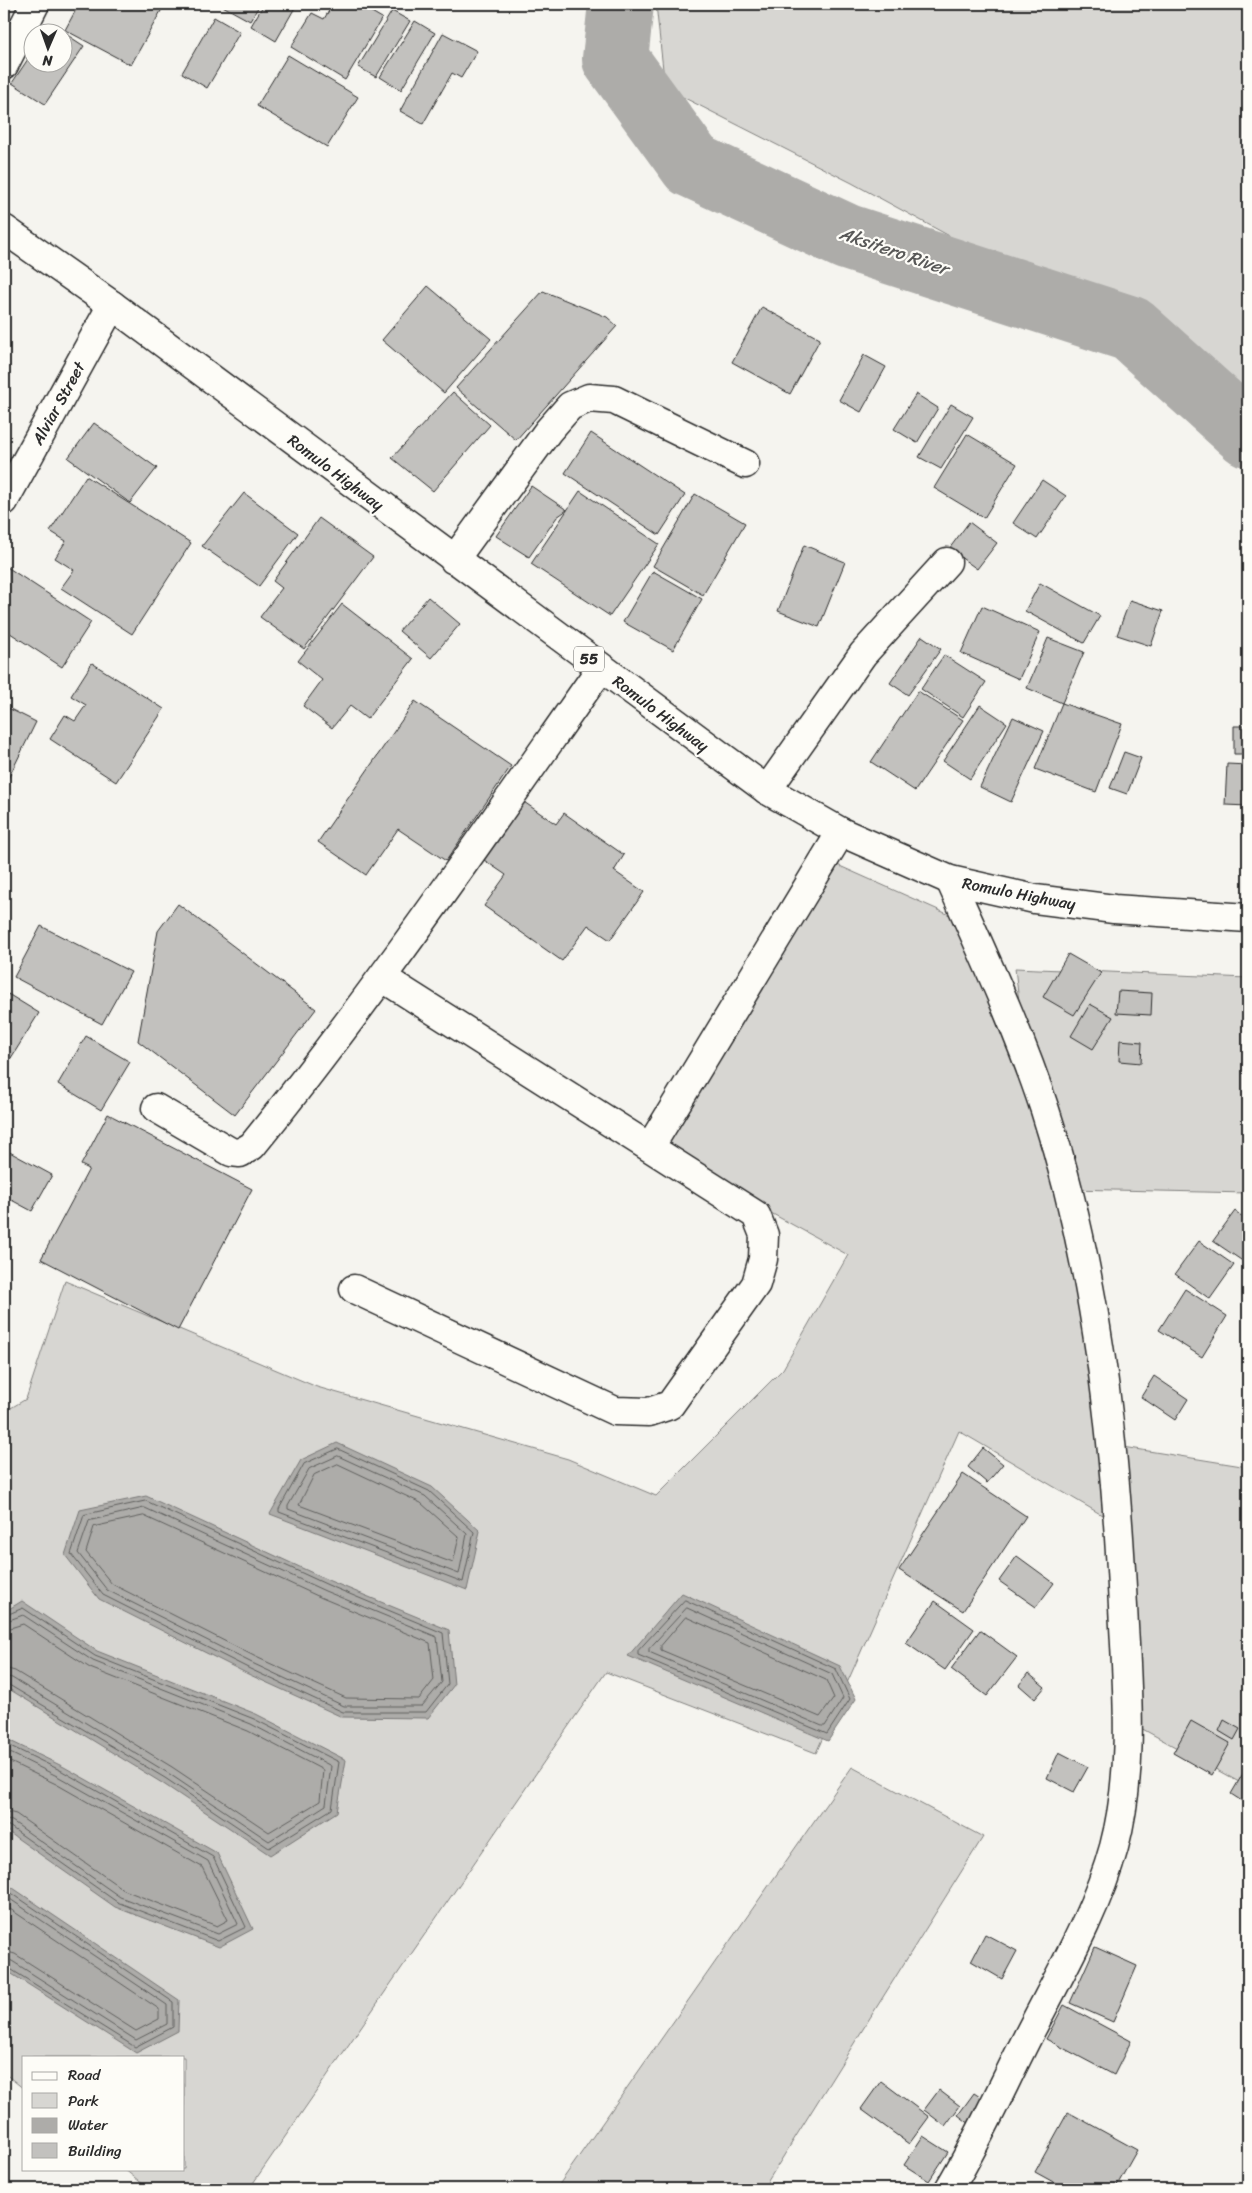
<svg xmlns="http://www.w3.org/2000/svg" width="1252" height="2193" viewBox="0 0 1252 2193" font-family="Sriracha,sans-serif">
<rect width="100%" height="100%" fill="#f5f4ef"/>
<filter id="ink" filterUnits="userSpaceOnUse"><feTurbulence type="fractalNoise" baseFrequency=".02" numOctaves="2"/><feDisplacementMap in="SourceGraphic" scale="10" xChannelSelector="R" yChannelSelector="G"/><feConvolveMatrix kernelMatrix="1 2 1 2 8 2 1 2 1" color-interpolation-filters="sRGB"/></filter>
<g filter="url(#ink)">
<path fill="#d7d6d2" stroke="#81807e" d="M656 4H1248V434L1148 344 852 183 665 88Z
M824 859 970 924 1025 1053 1015 968 1248 978V1193L1068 1189 1111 1445 1248 1467V1787L1128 1721 1119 1525 959 1431 816 1753 606 1672 249 2189H149L124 2169H184V2057H24V2089L4 2073V1412L26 1399 65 1281 317 1387 568 1459 656 1496 783 1369 848 1255 650 1147Z
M852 1767 983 1837 763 2189H556Z"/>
<path fill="#adaca9" stroke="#797877" d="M337 1443 432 1487 480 1531 467 1590 270 1514 301 1460Z
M146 1496 330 1581 449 1630 454 1685 428 1718 342 1717 248 1674 99 1599 65 1555 80 1510Z
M682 1593 840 1666 856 1699 828 1741 628 1656Z
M22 1601 97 1651 256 1714 346 1760 337 1812 270 1855 162 1783 4 1686V1612Z
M4 1738 64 1767 217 1853 253 1929 219 1947 115 1907 4 1829Z
M4 1882 179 2000 178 2031 136 2053 4 1969Z"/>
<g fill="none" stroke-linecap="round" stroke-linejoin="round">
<path stroke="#5f5f5d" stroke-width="1" d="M338 1449 429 1491 474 1532 463 1582 279 1512V1509L304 1464Z
M338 1456 425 1496 467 1534 459 1574 288 1509V1506L309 1469Z
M338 1464 421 1503 459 1537 453 1563 299 1505 314 1475Z
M146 1501 328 1585 443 1633 448 1684 426 1712H343L250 1669 103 1595 71 1554 84 1515Z
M145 1508 325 1591 437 1637 442 1682 422 1706H344L252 1663 107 1590 78 1553 89 1521Z
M144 1516 322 1598 430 1643 434 1680 419 1699 346 1698 256 1657 112 1584 86 1552 94 1527Z
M685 1600 836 1669 850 1699 827 1734 638 1655V1651Z
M687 1608 832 1674 843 1698 825 1726H822L649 1652V1649Z
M4 1616 23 1608 95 1656 254 1719 339 1762 332 1809 269 1848 165 1778 4 1682
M686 1617 826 1680 834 1698 820 1717 661 1650V1646Z
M4 1622 23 1615 93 1661 251 1724 331 1766 326 1805 269 1841 168 1773 12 1678 4 1676
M4 1630 23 1624 90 1668 248 1731 323 1770 320 1801 269 1832 172 1767 15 1671 4 1668
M4 1743 62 1771 213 1857 246 1927 218 1941 117 1902 9 1826 4 1825
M4 1750 59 1777 208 1861 238 1924 218 1934 120 1897 12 1821 4 1819
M4 1759 56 1784 202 1867 228 1920 217 1926 124 1890 16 1814 4 1811
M4 1888 173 2002V2027L135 2047 4 1965
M4 1895 167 2005V2024L136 2040 12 1961 4 1959
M4 1905 159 2009V2019L136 2031 15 1954 4 1951"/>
<path stroke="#adaca9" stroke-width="66" d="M621 4 615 59 692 165 847 237 1131 329 1248 434"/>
</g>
<path fill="#c2c1be" stroke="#2b2b2b" d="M79 4H151L162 9 131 65 65 30Z
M219 4H260L250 21Z
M264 4H297L276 41 251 26Z
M333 4H358L382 18 345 80 291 47 312 13 324 19Z
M392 11 410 21 376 77 358 67Z
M214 17 240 32 207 88 182 73Z
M415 21 435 33 401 90 380 77Z
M52 25 84 46 45 104 12 83 32 53V62H62V32H47Z
M443 33 477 51 461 78 452 73 423 124 400 111Z
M288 55 358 97 327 147 257 106Z
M428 286 491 339 444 393 382 340Z
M543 291 607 317 617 326 516 440 456 388Z
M762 307 820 339 790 394 732 362Z
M864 355 886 367 861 412 839 400Z
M453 392 490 425 433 491 392 458Z
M916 394 938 408 917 443 894 429Z
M951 404 973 417 941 469 919 457Z
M94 423 157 468 130 503 68 458Z
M591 433 685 495 659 535 565 473Z
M967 434 1017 464 984 518 934 488Z
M86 476 191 543 132 634 61 588 74 570 55 558 66 541 50 531Z
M1042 480 1066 496 1037 539 1013 523Z
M531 486 567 510 557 517 529 557 496 536Z
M580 491 659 544 610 616 531 564Z
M244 493 298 533 259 586 202 546Z
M695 494 745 523 703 595 653 566Z
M319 518 373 557 304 649 260 617 282 588 273 581Z
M969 522 997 543 977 569 949 549Z
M804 545 845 562 819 627 778 611Z
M7 567 91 622 62 667 4 629V572Z
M653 571 702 599 673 650 623 622Z
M1040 583 1100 616 1084 643 1025 611Z
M428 597 460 624 431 658 399 631Z
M1130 600 1163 611 1151 646 1117 635Z
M342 604 413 659 367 719 350 706 332 728 303 706 322 680 298 661Z
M982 606 1040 632 1019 679 961 653Z
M922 636 941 649 908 695 890 683Z
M1048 638 1084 652 1062 703 1027 688Z
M944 655 986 682 963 717 921 689Z
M92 663 164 709 116 782 50 739 65 715 75 721 86 705 71 696Z
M918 691 963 720 915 791 871 762Z
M415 701 511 766 446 861 398 829 366 875 318 842Z
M1062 703 1122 724 1096 792 1035 769Z
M980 705 1007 723 970 779 943 761Z
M4 706 36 722 4 787Z
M1013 717 1044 731 1011 802 980 787Z
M1234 726H1248V754H1234Z
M1124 752 1141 758 1127 794 1110 788Z
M1227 764 1248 765V806L1225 805Z
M521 800 556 824 564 813 624 855 614 871 644 892 610 940 588 925 562 961 484 906 506 875 481 858Z
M178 904 316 1009 235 1115 138 1041 158 931Z
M41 926 131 972 102 1024 14 977Z
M1068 954 1101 973 1074 1015 1043 997Z
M1118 991 1152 993 1151 1015 1116 1013Z
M8 994 39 1013 11 1058 4 1054V1001Z
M1090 1004 1113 1017 1093 1049 1071 1036Z
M86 1036 130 1062 101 1110 58 1084Z
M1120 1040 1142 1042 1141 1063 1119 1061Z
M108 1114 252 1189 178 1330 41 1259 89 1169 81 1165Z
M4 1149 52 1175 32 1211 4 1196Z
M1235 1211 1248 1221 1247 1264 1213 1241Z
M1199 1241 1234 1265 1210 1299 1175 1274Z
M1185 1289 1227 1316 1202 1357 1159 1330Z
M1154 1376 1188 1399 1175 1420 1141 1397Z
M983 1448 1003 1464 987 1483 968 1467Z
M963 1474 1026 1516 963 1611 899 1570Z
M1017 1556 1054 1583 1036 1607 999 1581Z
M935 1601 974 1629 945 1670 906 1643Z
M980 1630 1017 1657 987 1696 951 1669Z
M1028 1673 1045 1687 1035 1699 1019 1685Z
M1224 1720 1240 1729 1234 1740 1219 1731Z
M1191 1721 1230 1743 1212 1775 1173 1753Z
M1059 1752 1088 1767 1074 1792 1047 1778Z
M1248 1765V1805L1231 1794Z
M985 1934 1017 1951 1002 1979 971 1961Z
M1095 1947 1137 1966 1113 2022 1070 2003Z
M1064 2005 1131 2041 1114 2075 1046 2039Z
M881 2081 929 2117 909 2144 861 2109Z
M939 2090 960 2106 945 2126 924 2110Z
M974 2093 986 2101 970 2124 958 2115Z
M1068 2112 1137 2150 1115 2189H1066L1035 2172Z
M923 2136 948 2152 929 2181 904 2165Z
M969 2183 980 2189H966Z"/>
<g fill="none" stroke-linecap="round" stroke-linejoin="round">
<g stroke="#2b2b2b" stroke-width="31">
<path id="minor" d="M4 65 35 4
M4 501 112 305
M454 560 548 431 570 406 589 398 614 400 745 464
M767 790 863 654 947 562
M156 1108 231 1152 240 1153 252 1146C376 993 487 830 601 668
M650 1147 841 832
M354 1289 615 1411 649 1412 670 1405 756 1284 763 1259 764 1235 756 1215 383 978
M949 2189C978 2141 1002 2087 1028 2036 1059 1975 1096 1913 1114 1847 1135 1768 1127 1688 1123 1607 1115 1440 1097 1270 1045 1110 1019 1031 984 956 950 880"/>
</g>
<g stroke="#2b2b2b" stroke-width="31">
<path id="highway" d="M4 229 112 305 767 790 841 832 950 880 1035 899 1114 909 1248 918"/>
</g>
<use href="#minor" stroke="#fdfcf7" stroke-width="28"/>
<use href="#highway" stroke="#fdfcf7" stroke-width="28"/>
</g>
</g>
<g text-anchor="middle" stroke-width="4.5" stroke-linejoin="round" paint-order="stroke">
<rect fill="#fdfcf7" stroke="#6a6a68" stroke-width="1" x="574" y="646.5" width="30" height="25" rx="4"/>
<g font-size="15" font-weight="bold" fill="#2b2b2b">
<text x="589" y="664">55</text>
</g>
<g font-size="16" fill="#2b2b2b" stroke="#fdfcf7">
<text transform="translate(58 403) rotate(-61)" y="6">Alviar Street</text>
<text transform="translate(336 472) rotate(37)" y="6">Romulo Highway</text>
<text transform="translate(661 713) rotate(37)" y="6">Romulo Highway</text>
<text transform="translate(1019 893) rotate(11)" y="6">Romulo Highway</text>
</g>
<g font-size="18" font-style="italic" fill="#585857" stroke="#fdfcf7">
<text transform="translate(894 251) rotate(19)" y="6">Aksitero River</text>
</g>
</g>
<rect width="1252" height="2193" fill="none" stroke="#fdfcf7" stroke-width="20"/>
<rect x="10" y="10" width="1232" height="2173" fill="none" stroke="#2b2b2b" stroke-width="2" filter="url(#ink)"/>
<rect x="22" y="2056" width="162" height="115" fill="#fdfcf7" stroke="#a9a8a5"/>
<rect x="32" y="2072" width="25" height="8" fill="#fdfcf7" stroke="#a9a8a5"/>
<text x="68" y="2080" font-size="15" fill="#2b2b2b">Road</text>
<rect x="32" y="2093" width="25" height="15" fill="#d7d6d2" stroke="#a9a8a5"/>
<text x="68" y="2106" font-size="15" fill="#2b2b2b">Park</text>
<rect x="32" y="2118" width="25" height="15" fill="#adaca9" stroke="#a9a8a5"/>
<text x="68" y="2130" font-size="15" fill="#2b2b2b">Water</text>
<rect x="32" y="2143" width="25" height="15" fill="#c2c1be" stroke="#a9a8a5"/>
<text x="68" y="2156" font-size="15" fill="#2b2b2b">Building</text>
<g transform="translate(48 48) rotate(182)"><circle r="24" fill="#fdfcf7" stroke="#a9a8a5"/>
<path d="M0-4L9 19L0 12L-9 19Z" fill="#2b2b2b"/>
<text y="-8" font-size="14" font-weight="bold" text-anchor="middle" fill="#2b2b2b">N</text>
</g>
</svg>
